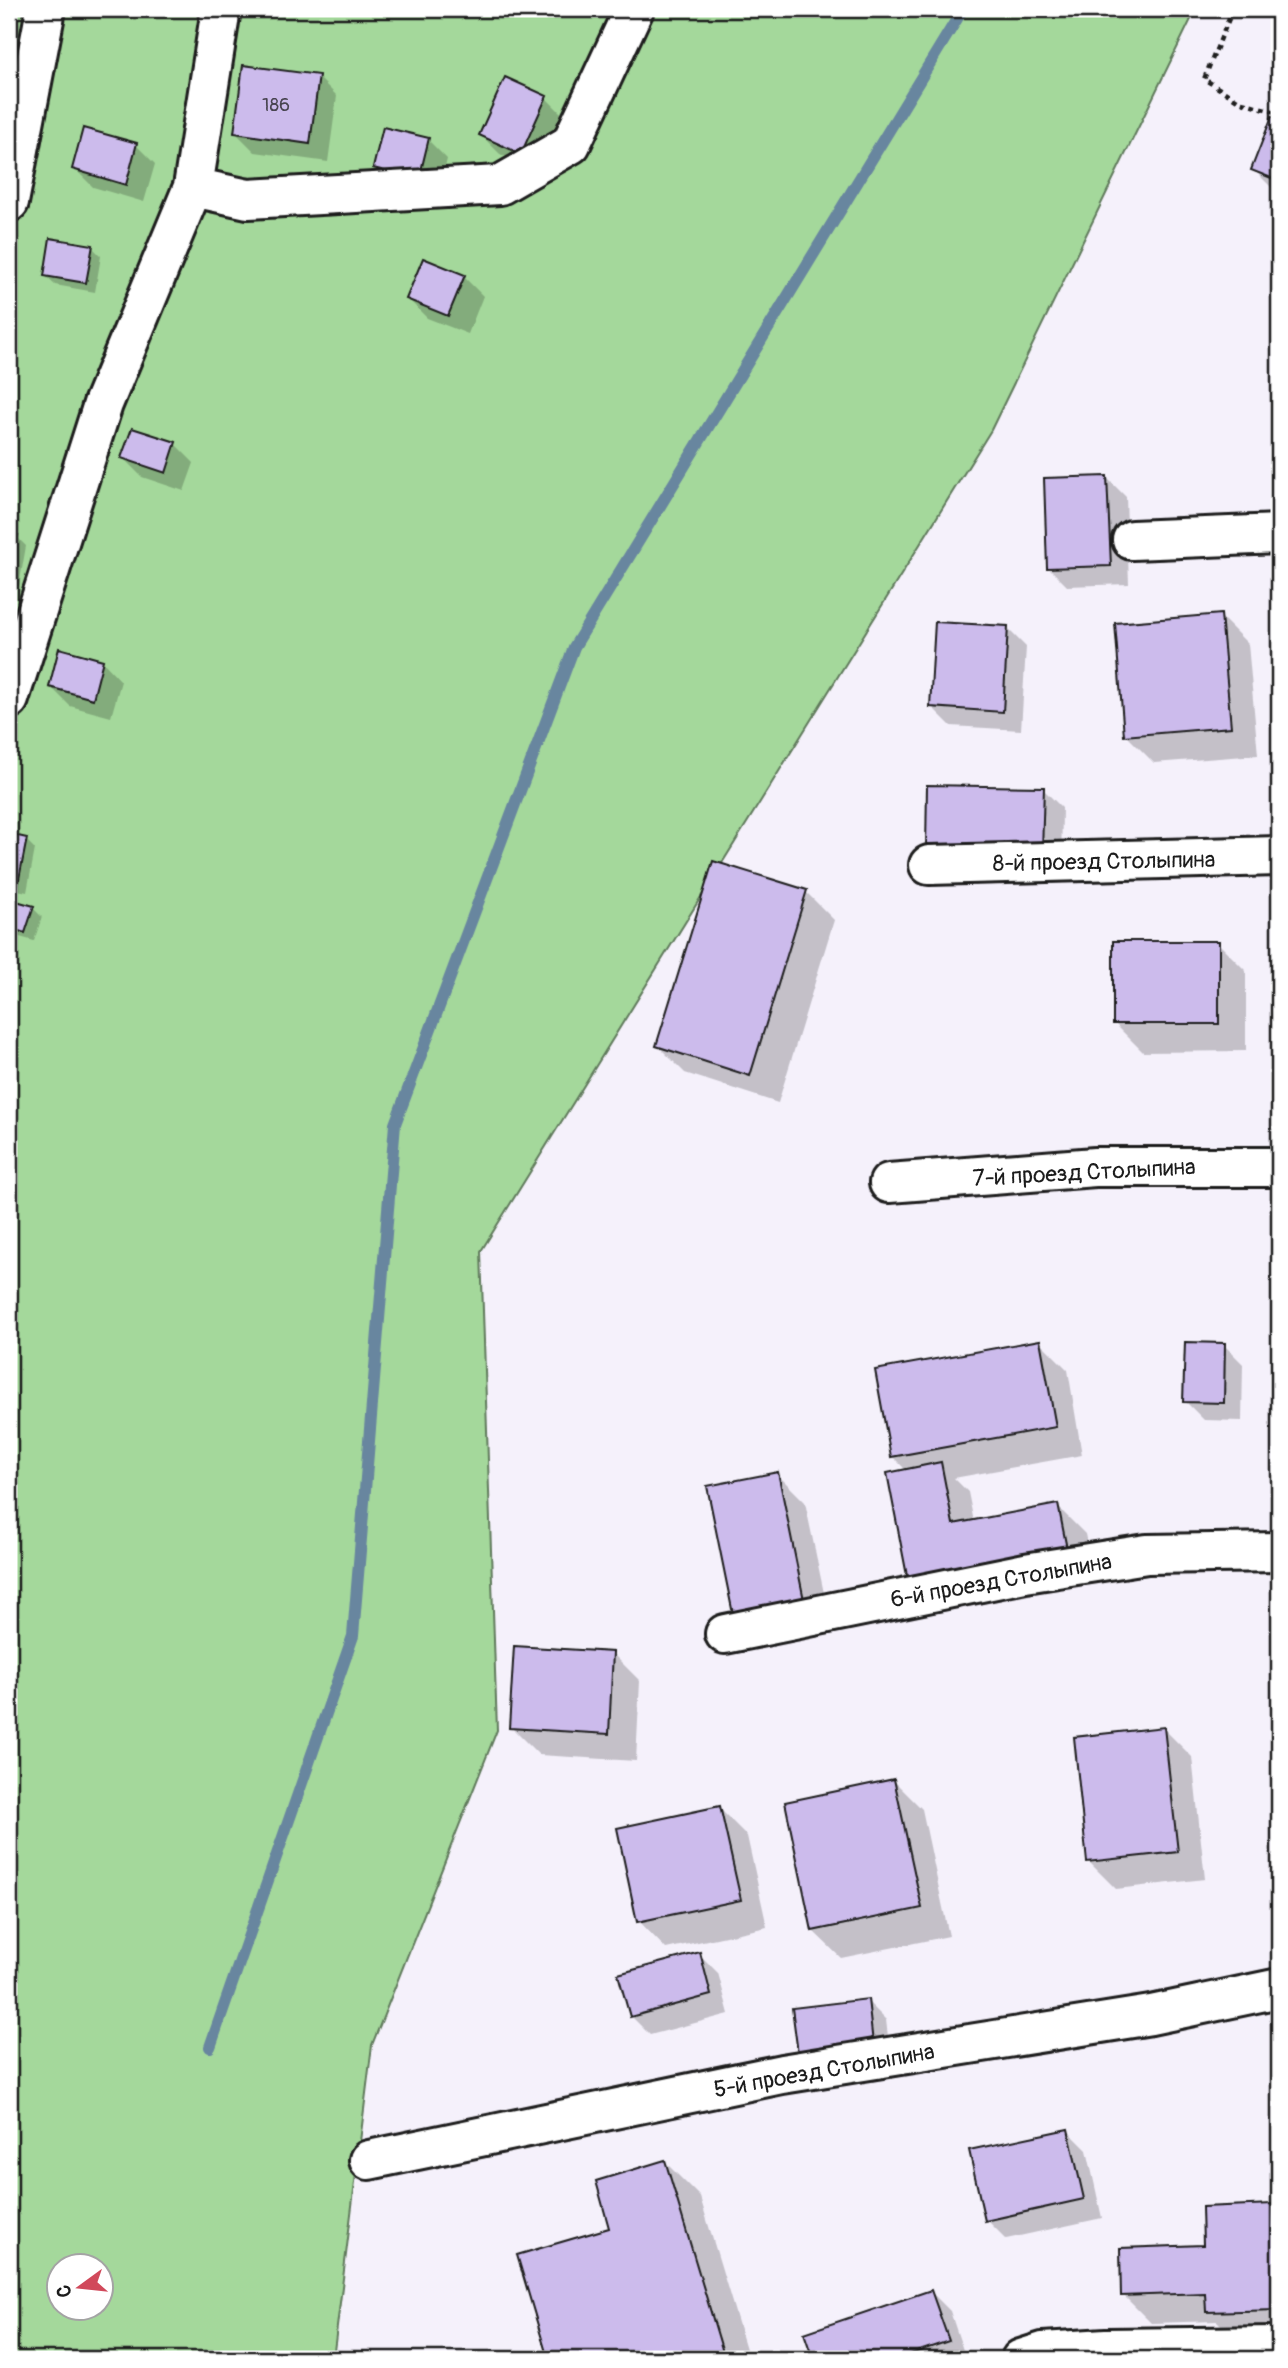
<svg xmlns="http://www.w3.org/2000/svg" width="1288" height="2368" viewBox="0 0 1288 2368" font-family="Pangolin,sans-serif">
<rect width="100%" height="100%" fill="#f5f1fb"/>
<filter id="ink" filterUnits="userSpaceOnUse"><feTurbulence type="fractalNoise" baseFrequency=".0143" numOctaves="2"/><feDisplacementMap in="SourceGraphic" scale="14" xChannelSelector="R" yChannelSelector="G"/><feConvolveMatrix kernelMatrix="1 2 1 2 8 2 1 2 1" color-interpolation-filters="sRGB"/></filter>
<g filter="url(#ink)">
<path fill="#a4d89b" stroke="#607a5c" stroke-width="2" fill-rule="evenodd" d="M9 9H1196L991 430 481 1251 497 1730 372 2045 333 2359H9ZM60 2266H102V2308H60Z"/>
<path fill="#0003" d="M318 77 337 96 328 162 255 152 236 133Z
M546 98 565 117 540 172 500 154 481 135Z
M1273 118 1279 121V191L1272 188 1253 169Z
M428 140 447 159 438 197 394 186 375 167Z
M136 145 155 164 144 202 93 187 74 168Z
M92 247 101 256 95 292 55 285 45 276Z
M464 277 483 296 468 334 427 318 408 299Z
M175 444 194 463 184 491 142 477 123 458Z
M1107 478 1126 497 1129 584 1067 586 1048 567Z
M9 535 17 537 26 546 19 586 9 584Z
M1220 616 1248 644 1258 755 1154 763 1126 735Z
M1007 628 1026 647 1021 730 951 726 932 707Z
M60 650 103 662 121 681 111 717 70 706 51 687Z
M1043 789 1062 808 1061 871 946 868Z
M9 836 26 840 35 849 27 892 9 888Z
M715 863 806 892 834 920 778 1103 685 1073 658 1046Z
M9 901 33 908 42 917 34 941 9 934Z
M1218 943 1246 971V1051L1143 1052 1115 1024Z
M1040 1342 1068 1370 1082 1455 954 1478 968 1492 974 1522 1057 1506 1085 1534 1095 1582 938 1613 911 1585 907 1471 892 1456Z
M1224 1345 1243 1364 1242 1421 1204 1420 1185 1401Z
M777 1474 805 1502 831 1627 762 1641Z
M612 1653 640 1681 636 1761 539 1755 511 1727Z
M1164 1729 1192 1757 1205 1879 1116 1889 1088 1861Z
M894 1781 922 1809 949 1936 841 1958 813 1931Z
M719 1808 747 1836 767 1927 666 1949 639 1921Z
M699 1954 718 1973 729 2014 650 2035 631 2016Z
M867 2001 886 2020 892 2070 801 2060Z
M1068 2131 1087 2150 1102 2218 1006 2239 987 2220Z
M665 2162 700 2197 749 2359H550L519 2256 612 2229Z
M1273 2206 1279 2213V2338L1235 2339 1217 2321 1151 2323 1123 2295Z
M931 2292 950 2311 966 2359H815L806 2334Z"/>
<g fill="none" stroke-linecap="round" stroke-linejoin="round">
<path stroke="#68869f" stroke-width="12" d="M210 2047 353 1636 395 1124 574 647 963 9"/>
</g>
<path fill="#ccbbec" stroke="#1c1c1c" stroke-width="2" d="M243 65 319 75 310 144 234 133Z
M505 77 547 96 521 154 479 135Z
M1272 116 1279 119V181L1251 170Z
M383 127 429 138 419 179 373 168Z
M83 128 137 143 126 185 72 169Z
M50 238 93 245 86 283 44 276Z
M423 258 465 275 448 316 406 299Z
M132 428 176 442 166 473 121 458Z
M1107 476 1111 566 1047 568 1044 478Z
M9 534 18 535 10 578H9Z
M1221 614 1231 727 1124 736 1115 623Z
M935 622 1008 626 1003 712 930 707Z
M59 648 103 660 93 699 49 687Z
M927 785 1044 787 1042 852 926 850Z
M9 834 27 838 18 884 9 882Z
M713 861 807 890 750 1076 656 1046Z
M9 899 34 906 25 933 9 928Z
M1113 941H1219V1024H1113Z
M1040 1340 1056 1427 891 1457 875 1370Z
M1185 1342 1225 1343 1224 1403 1183 1402Z
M941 1462 953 1524 1058 1504 1068 1554 909 1586 887 1473Z
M778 1472 804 1600 733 1614 707 1486Z
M514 1646 613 1652 609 1734 509 1728Z
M1164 1727 1178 1852 1087 1862 1074 1737Z
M894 1779 922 1908 812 1931 785 1802Z
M720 1806 741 1900 637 1922 617 1828Z
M700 1952 711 1995 630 2017 618 1974Z
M868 1999 874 2052 799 2061 792 2008Z
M1068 2129 1084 2199 985 2221 969 2150Z
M665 2160 725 2359H649L647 2350 614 2359H548L517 2255 609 2228 596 2181Z
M1273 2204 1278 2310 1206 2312 1205 2293 1121 2296 1120 2248 1203 2245 1202 2207Z
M931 2290 949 2341 896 2359H813L804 2333Z"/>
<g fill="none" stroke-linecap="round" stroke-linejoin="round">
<g stroke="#1c1c1c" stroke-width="44">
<path id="minor" d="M193 187 248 199 500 185 571 144 634 9
M9 202 46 9
M1132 540 1279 534
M9 699 103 404 193 187 221 9
M929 865 1279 856
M889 1183 1095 1167H1279
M725 1634 1025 1573 1147 1554 1279 1552
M369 2160 782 2074 1151 2015 1279 1988
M1021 2359 1043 2352 1106 2348 1279 2346"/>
</g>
<path stroke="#1c1c1c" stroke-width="4.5" stroke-dasharray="5 5" stroke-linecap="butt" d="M1233 9 1204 79 1239 101 1279 113"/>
<use href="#minor" stroke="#fff" stroke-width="38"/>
</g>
</g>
<g text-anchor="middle" stroke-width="5" stroke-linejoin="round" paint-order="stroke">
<g font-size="19" fill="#484450">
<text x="276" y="111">186</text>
</g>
<g font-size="23" fill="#1c1c1c" stroke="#fff">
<text transform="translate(1104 861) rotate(-1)" y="8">8-й проезд Столыпина</text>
<text transform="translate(1084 1172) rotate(-3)" y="8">7-й проезд Столыпина</text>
<text transform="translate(1001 1580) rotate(-10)" y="8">6-й проезд Столыпина</text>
<text transform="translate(824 2070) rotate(-10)" y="8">5-й проезд Столыпина</text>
</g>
</g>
<rect width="1288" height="2368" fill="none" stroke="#fff" stroke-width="35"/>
<rect x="18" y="18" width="1253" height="2333" fill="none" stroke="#1c1c1c" stroke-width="2.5" filter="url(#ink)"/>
<g transform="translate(80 2287) rotate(255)"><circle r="33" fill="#ffffff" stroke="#a4a4a4" stroke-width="2"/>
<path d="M0-5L12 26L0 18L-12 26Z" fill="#d1495b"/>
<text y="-10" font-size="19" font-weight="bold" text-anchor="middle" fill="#1c1c1c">С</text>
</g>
</svg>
